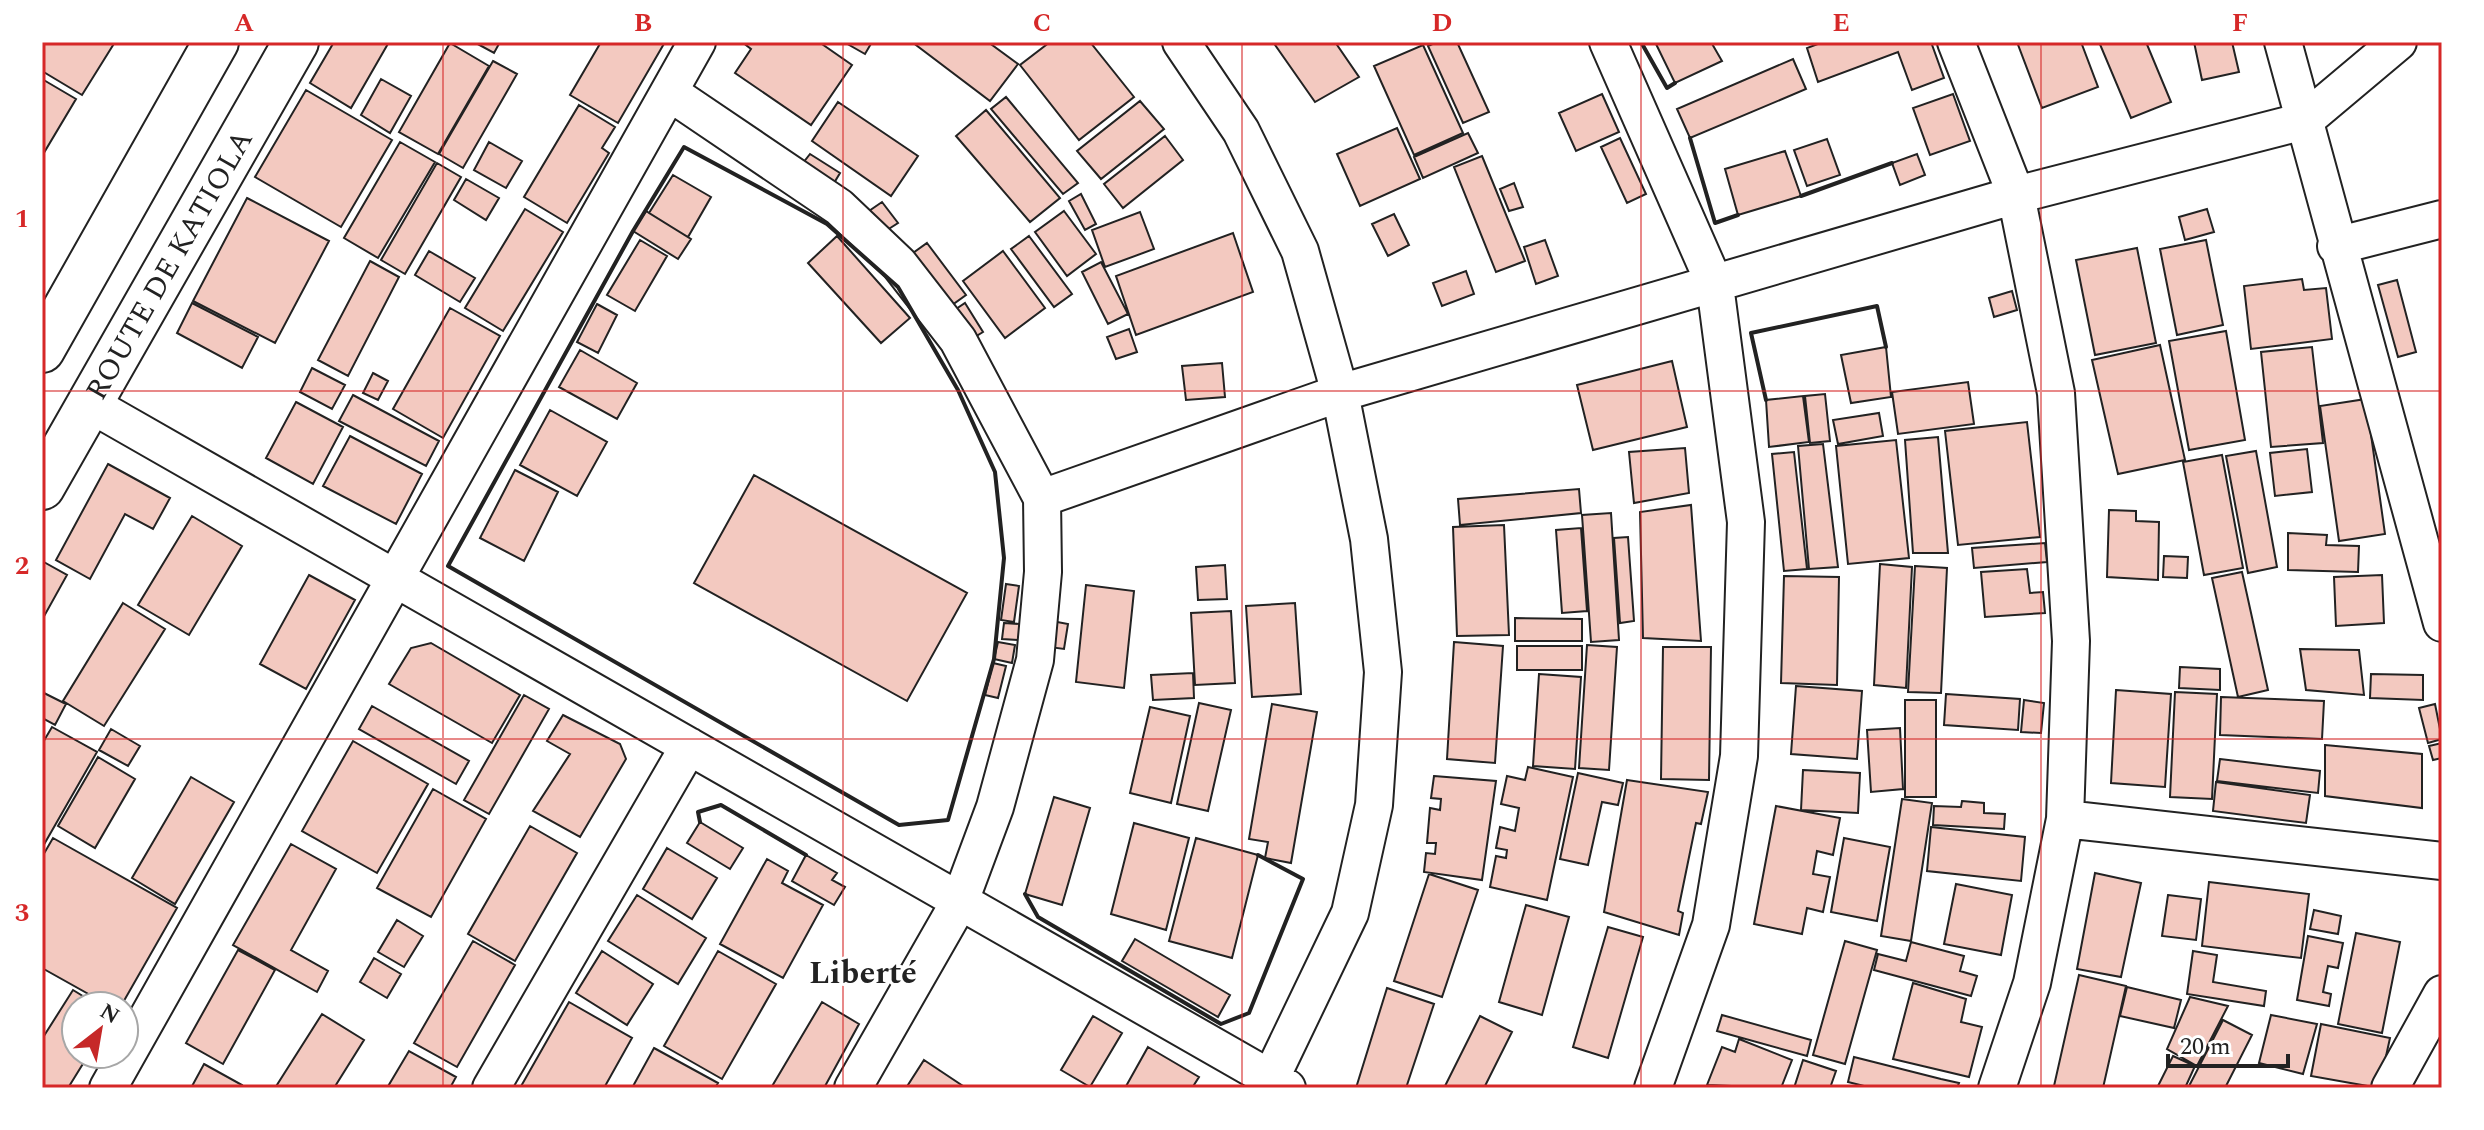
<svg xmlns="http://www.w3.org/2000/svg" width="2484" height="1130" viewBox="0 0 2484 1130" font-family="Spectral,serif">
<rect width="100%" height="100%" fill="#fff"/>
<path fill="#f3c9c0" stroke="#222" stroke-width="2" d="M42 42H115L82 95 42 71Z
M334 42H389L351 108 310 83Z
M474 42H500L494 53Z
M601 42H665L618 123 570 95Z
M819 42 852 65 811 125 735 73 751 49 742 42Z
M844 42H872L865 54Z
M912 42H988L1018 64 990 101Z
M1050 42H1090L1134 97 1079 140 1020 65Z
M1273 42H1335L1359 77 1315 102Z
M1437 42H1457L1489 112 1463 123 1428 46Z
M1655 42H1711L1722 61 1675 83Z
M1823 42H1931L1944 78 1912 90 1898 52 1818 82 1807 48Z
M2017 42H2081L2098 87 2042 108Z
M2099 42H2146L2171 102 2131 118Z
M2194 42H2232L2239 72 2202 80Z
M450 43 489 66 438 154 399 132Z
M1423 45 1463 133 1414 155 1374 66Z
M1793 59 1806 89 1690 138 1677 109Z
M493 61 517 74 463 168 439 154Z
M42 79 76 99 42 156Z
M381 79 411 96 390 133 361 115Z
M306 90 392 140 341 227 255 177Z
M1602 94 1619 132 1576 151 1559 113Z
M1953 94 1970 141 1930 155 1913 108Z
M1006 97 1078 183 1063 194 991 109Z
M1140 101 1164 129 1101 179 1077 151Z
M838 102 918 156 891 196 812 141Z
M579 105 615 127 602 148 609 153 567 223 524 197Z
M986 110 1060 198 1030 222 956 136Z
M1397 128 1420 179 1360 206 1337 154Z
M1468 133 1478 153 1423 178 1414 157Z
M1165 136 1183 160 1123 208 1104 184Z
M1620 138 1646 194 1627 203 1601 147Z
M1827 139 1840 175 1807 186 1794 150Z
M400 142 435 162 378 258 344 238Z
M489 142 522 161 506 188 474 170Z
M1785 151 1801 196 1738 215 1725 169Z
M810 154 840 173 834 183 803 163Z
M1917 154 1925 175 1900 185 1892 163Z
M1482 156 1525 261 1496 272 1454 167Z
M437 163 461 177 405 274 381 260Z
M673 175 711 197 688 237 649 213Z
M466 179 499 198 486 220 454 200Z
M1514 183 1523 207 1509 211 1500 189Z
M1081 194 1096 224 1085 230 1069 201Z
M247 198 329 241 275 343 193 301Z
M882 202 898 223 884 232 869 211Z
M525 209 563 232 503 331 465 308Z
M2207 209 2214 232 2185 240 2179 217Z
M646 211 691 239 678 259 633 231Z
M1064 211 1096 254 1067 276 1035 232Z
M1140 212 1154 249 1105 267 1092 230Z
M1394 214 1409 245 1388 256 1372 224Z
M1233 233 1253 292 1136 335 1116 276Z
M837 236 910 318 881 343 808 263Z
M1029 236 1072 294 1054 307 1011 249Z
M640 240 667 256 635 311 607 295Z
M1545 240 1558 276 1536 284 1524 247Z
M2206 240 2223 325 2177 335 2160 249Z
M927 243 966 295 952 305 913 253Z
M2137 248 2156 343 2095 355 2076 260Z
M429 251 475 278 460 302 415 275Z
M1003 251 1045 308 1005 338 963 281Z
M370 261 399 277 348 376 318 360Z
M1101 262 1128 314 1108 324 1082 272Z
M1466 271 1474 294 1442 306 1433 283Z
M2302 279 2304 290 2326 288 2332 339 2251 349 2244 286Z
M2397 280 2416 352 2398 357 2378 285Z
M2012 291 2017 310 1994 317 1989 298Z
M192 303 258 337 242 368 177 333Z
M965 303 983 332 973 338 956 309Z
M597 304 617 315 598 353 577 342Z
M450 308 500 336 443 438 393 409Z
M1129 329 1137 352 1116 359 1107 337Z
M2226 331 2245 440 2189 450 2169 341Z
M2160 345 2185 460 2118 474 2092 360Z
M1886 347 1891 397 1851 403 1841 355Z
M2312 347 2323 443 2271 447 2261 352Z
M580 350 637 383 617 419 559 387Z
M1672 361 1687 427 1593 450 1577 385Z
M1222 363 1225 397 1186 400 1182 366Z
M312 368 345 385 332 409 300 392Z
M373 373 388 381 378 400 363 393Z
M1968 382 1974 424 1898 434 1892 392Z
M1825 394 1830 441 1810 443 1805 396Z
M353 395 439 441 426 466 339 421Z
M1803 396 1809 442 1769 447 1766 400Z
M2366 399 2385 534 2339 541 2320 406Z
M296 402 343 427 313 484 266 458Z
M550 410 607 442 577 496 520 465Z
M1879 413 1883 436 1838 444 1833 420Z
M2027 422 2040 537 1958 545 1945 431Z
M350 436 422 474 396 524 323 486Z
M1938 437 1948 553H1913L1905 440Z
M1896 440 1909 558 1848 564 1836 446Z
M1823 444 1838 567 1809 569 1798 446Z
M1685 448 1689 493 1634 503 1629 452Z
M2307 449 2312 492 2275 496 2270 453Z
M2256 451 2277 567 2248 573 2226 456Z
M1794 452 1807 569 1784 571 1772 454Z
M2222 455 2243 568 2204 575 2183 462Z
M108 464 170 498 153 529 125 514 90 579 56 560Z
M515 470 558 492 524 561 480 538Z
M754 475 967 593 907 701 694 583Z
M1579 489 1581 513 1460 525 1458 499Z
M1691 505 1701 641 1643 638 1640 512Z
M2109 510 2136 511V521L2159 522 2158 580 2107 577Z
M1611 513 1619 640 1591 642 1582 515Z
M192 516 242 546 189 635 138 605Z
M1504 525 1509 635 1457 636 1453 527Z
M1581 528 1587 611 1562 613 1556 530Z
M2288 533 2327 535 2326 545 2359 546 2358 572 2288 570Z
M1628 537 1634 621 1620 623 1614 538Z
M2045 543 2047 562 1974 568 1972 548Z
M2164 556 2188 557 2187 578 2163 577Z
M42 561 67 575 42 620Z
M1880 564 1912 567 1906 688 1874 685Z
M1225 565 1227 599 1198 600 1196 567Z
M1915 566 1947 568 1941 693 1908 692Z
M2027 569 2030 593 2043 592 2045 613 1985 617 1981 572Z
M2242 572 2268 690 2238 697 2212 578Z
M309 575 355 600 306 689 260 664Z
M2382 575 2384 623 2336 626 2334 577Z
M1784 576 1839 577 1837 685 1781 683Z
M1006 584 1019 586 1014 622 1001 620Z
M1086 585 1134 591 1124 688 1076 682Z
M123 603 165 629 104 726 63 701Z
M1295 603 1301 694 1252 697 1246 606Z
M1231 611 1235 683 1195 685 1191 613Z
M1515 618 1582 619V641H1515Z
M1052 621 1068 624 1064 649 1049 647Z
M1004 623 1020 624 1019 640 1002 639Z
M998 642 1015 645 1012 663 994 659Z
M1454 642 1503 646 1495 763 1447 759Z
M431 643 520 695 492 743 389 684 411 648Z
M1587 645 1617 647 1609 770 1579 768Z
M1517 646H1582V670H1517Z
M1663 647H1711L1709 780 1661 779Z
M2300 649 2359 650 2364 695 2306 690Z
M993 663 1006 666 998 698 985 695Z
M2180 667 2220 669V690L2179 688Z
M1193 673 1194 698 1153 700 1151 675Z
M1539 674 1581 677 1575 769 1533 766Z
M2371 674 2423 675V700L2370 698Z
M1796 686 1862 691 1857 759 1791 754Z
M2116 690 2171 694 2165 787 2111 783Z
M42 692 66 704 55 725 42 718Z
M2175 692 2217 694 2212 799 2170 797Z
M1946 694 2020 699 2018 730 1944 725Z
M524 695 549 709 489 814 464 800Z
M2221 697 2324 701 2322 739 2220 735Z
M1905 700H1936V797H1905Z
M2024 700 2044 703 2041 733 2021 732Z
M1199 703 1231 710 1208 811 1177 804Z
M1272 704 1317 712 1291 863 1265 858 1268 842 1249 839Z
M2435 704 2442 739 2428 743 2419 708Z
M372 706 469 761 456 784 359 729Z
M1150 707 1190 716 1171 803 1130 793Z
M563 715 620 744 626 759 580 837 533 811 570 754 547 741Z
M52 727 97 752 42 848V744Z
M1900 728 1903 789 1871 792 1867 730Z
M111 729 140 746 128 766 99 750Z
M353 741 428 784 377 873 302 831Z
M2442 743V758L2433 760 2429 746Z
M2325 745 2422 754V808L2325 796Z
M98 757 135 779 95 848 58 826Z
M2220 759 2320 771 2318 793 2217 781Z
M1528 767 1573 777 1547 900 1490 887 1496 856 1506 858 1507 850 1496 848 1500 827 1515 831 1519 808 1501 804 1507 776 1525 780Z
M1803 770 1860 773 1858 813 1801 810Z
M1578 773 1623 783 1618 805 1602 802 1588 865 1560 859Z
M1434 776 1496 781 1482 880 1424 872 1426 853 1435 854 1436 843H1427L1430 808 1440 810 1441 799 1431 798Z
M191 777 234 802 175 904 132 878Z
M1627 780 1708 792 1701 824 1696 823 1678 911 1683 913 1679 935 1604 912Z
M2216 782 2310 795 2306 823 2213 811Z
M433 789 486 819 431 917 377 888Z
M1054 797 1090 808 1062 905 1025 894Z
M1902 799 1932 803 1911 941 1881 936Z
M1962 801 1984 803V813L2005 814 2004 829 1933 825 1934 806 1961 807Z
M1776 806 1840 818 1833 855 1817 851 1813 874 1830 877 1823 912 1807 908 1802 934 1754 924Z
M700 822 743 848 730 869 687 843Z
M1134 823 1189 838 1166 930 1111 914Z
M530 826 577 853 515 961 468 934Z
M1931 827 2025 837 2021 881 1927 871Z
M53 838 177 908 121 1006H110L42 968V857Z
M1196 838 1258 855 1232 958 1169 941Z
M1844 838 1890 847 1877 921 1831 912Z
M291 844 336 869 291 950 328 971 317 992 233 945Z
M667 848 717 878 692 919 643 889Z
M806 855 837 873 832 880 845 887 834 905 792 881Z
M767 859 788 871 782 883 823 905 783 978 720 944Z
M2095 873 2141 883 2121 977 2077 969Z
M1429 874 1478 890 1442 997 1394 981Z
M2209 882 2309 894 2301 958 2202 946Z
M1956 884 2012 895 2001 955 1944 944Z
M637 895 706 938 678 984 608 941Z
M2168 895 2201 899 2196 940 2162 936Z
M1526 905 1569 917 1542 1015 1499 1002Z
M2314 910 2341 916 2338 934 2310 929Z
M397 920 423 936 404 967 378 952Z
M1608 927 1643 937 1608 1058 1573 1047Z
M2356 933 2400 942 2382 1033 2338 1024Z
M2308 936 2343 943 2338 968 2328 966 2323 992 2331 994 2329 1006 2297 1000Z
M1135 939 1230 995 1218 1017 1122 961Z
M473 941 515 965 457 1067 414 1043Z
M1845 941 1877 950 1845 1064 1813 1055Z
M1911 942 1964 956 1960 971 1977 976 1971 996 1874 970 1878 954 1906 961Z
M238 950 275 970 223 1064 186 1043Z
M602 951 653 984 627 1025 576 993Z
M718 951 776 984 722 1079 664 1046Z
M2193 951 2217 955 2213 982 2266 991 2264 1006 2187 994Z
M374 958 401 974 387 998 360 982Z
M2079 975 2126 986 2103 1088 2054 1086Z
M1913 983 1966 999 1961 1022 1982 1027 1969 1077 1893 1059Z
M2127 987 2181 1000 2174 1028 2120 1016Z
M1387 988 1434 1004 1406 1088H1356Z
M73 990 99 1006H76V1054H89L68 1088H42V1039Z
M2190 997 2228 1006 2197 1066 2167 1049Z
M569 1002 632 1038 604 1088H520Z
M822 1002 859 1024 824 1088H771Z
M322 1014 364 1040 334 1088H275Z
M1722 1015 1811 1040 1807 1056 1717 1031Z
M2271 1015 2317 1024 2303 1074 2259 1063Z
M1093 1016 1122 1033 1090 1087 1061 1070Z
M1480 1016 1512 1032 1484 1088H1444Z
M2223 1020 2252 1035 2225 1088H2188Z
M2321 1024 2390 1038 2379 1088 2311 1076Z
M1739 1039 1792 1060 1781 1088 1707 1085 1722 1047 1735 1052Z
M1148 1047 1199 1077 1192 1088H1125Z
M654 1048 718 1083 715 1088H632Z
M409 1051 456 1077 450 1088H387Z
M2173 1056 2195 1066 2185 1088H2157Z
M1854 1057 1941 1079 1959 1083 1957 1088H1872L1848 1082Z
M924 1060 966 1088H906Z
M1803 1060 1836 1071 1830 1088H1794Z
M204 1064 242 1085 241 1088H191Z"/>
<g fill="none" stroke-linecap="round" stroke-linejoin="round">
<g stroke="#222" stroke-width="40">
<path id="street" d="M1181 42 1241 131 1300 251 1340 393 1369 539 1383 672 1374 805 1350 913 1266 1088
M1608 42 1715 285 1746 522 1739 756 1711 925 1653 1088
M1956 42 2016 195 2056 393 2071 641 2065 819 2032 983 1997 1088
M2283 42 2442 623
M669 92 839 207 899 264 958 340 1042 498 1043 572 1035 660 995 807 960 901 853 1088
M2336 246 2442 219
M90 404 1287 1088
M1042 498 1340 393 2016 195 2304 121 2398 42
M2065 819 2442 861
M108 1088 697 42
M491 1088 689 746
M2390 1088 2442 994"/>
</g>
<g stroke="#222" stroke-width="48">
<g id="highway">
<path d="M42 350 216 42"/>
<path id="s1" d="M42 487 296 42"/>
</g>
</g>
<use href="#street" stroke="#fff" stroke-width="36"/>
<use href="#highway" stroke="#fff" stroke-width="44"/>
<path stroke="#222" stroke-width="4" d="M1641 42 1667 88 1675 83
M1690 138 1715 223 1738 215
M684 147 827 224 898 287 958 390 995 472 1004 558 994 659 948 820 899 825 448 566 633 231Z
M1801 196 1892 163
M1766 400 1751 333 1877 306 1886 347
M700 822 698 812 721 805 806 855
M1025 894 1038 917 1221 1024 1249 1013 1303 879 1258 855"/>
</g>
<path fill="none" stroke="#d62828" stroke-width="2" stroke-opacity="0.55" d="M443 42V1088M843 42V1088M1242 42V1088M1641 42V1088M2041 42V1088M42 391H2442M42 739H2442"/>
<g text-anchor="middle" stroke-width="6" stroke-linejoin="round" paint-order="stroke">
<g font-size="30" fill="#222" stroke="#fff">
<text dy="10" stroke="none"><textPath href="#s1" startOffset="256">ROUTE DE KATIOLA</textPath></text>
</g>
<g font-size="32" font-weight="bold" fill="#222" stroke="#fff">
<text x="863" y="983">Liberté</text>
</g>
</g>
<rect width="2484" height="1130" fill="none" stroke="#ffffff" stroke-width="88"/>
<g transform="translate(100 1030) rotate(31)"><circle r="38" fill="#ffffff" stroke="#a7a7a7" stroke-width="2"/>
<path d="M0-6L14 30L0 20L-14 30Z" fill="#c62828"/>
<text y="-12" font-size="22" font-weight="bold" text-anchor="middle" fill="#222222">N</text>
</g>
<path d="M2168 1054v12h120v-12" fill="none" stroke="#222222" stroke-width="4"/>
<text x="2180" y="1054" font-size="24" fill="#222222" stroke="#ffffff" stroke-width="6" paint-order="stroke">20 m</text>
<rect x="44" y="44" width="2396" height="1042" fill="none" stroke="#d62828" stroke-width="3"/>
<g font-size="26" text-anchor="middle" font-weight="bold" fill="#d62828">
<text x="244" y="31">A</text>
<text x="643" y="31">B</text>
<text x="1042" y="31">C</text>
<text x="1442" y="31">D</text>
<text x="1841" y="31">E</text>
<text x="2240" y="31">F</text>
<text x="22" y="227">1</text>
<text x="22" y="574">2</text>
<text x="22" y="921">3</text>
</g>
</svg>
